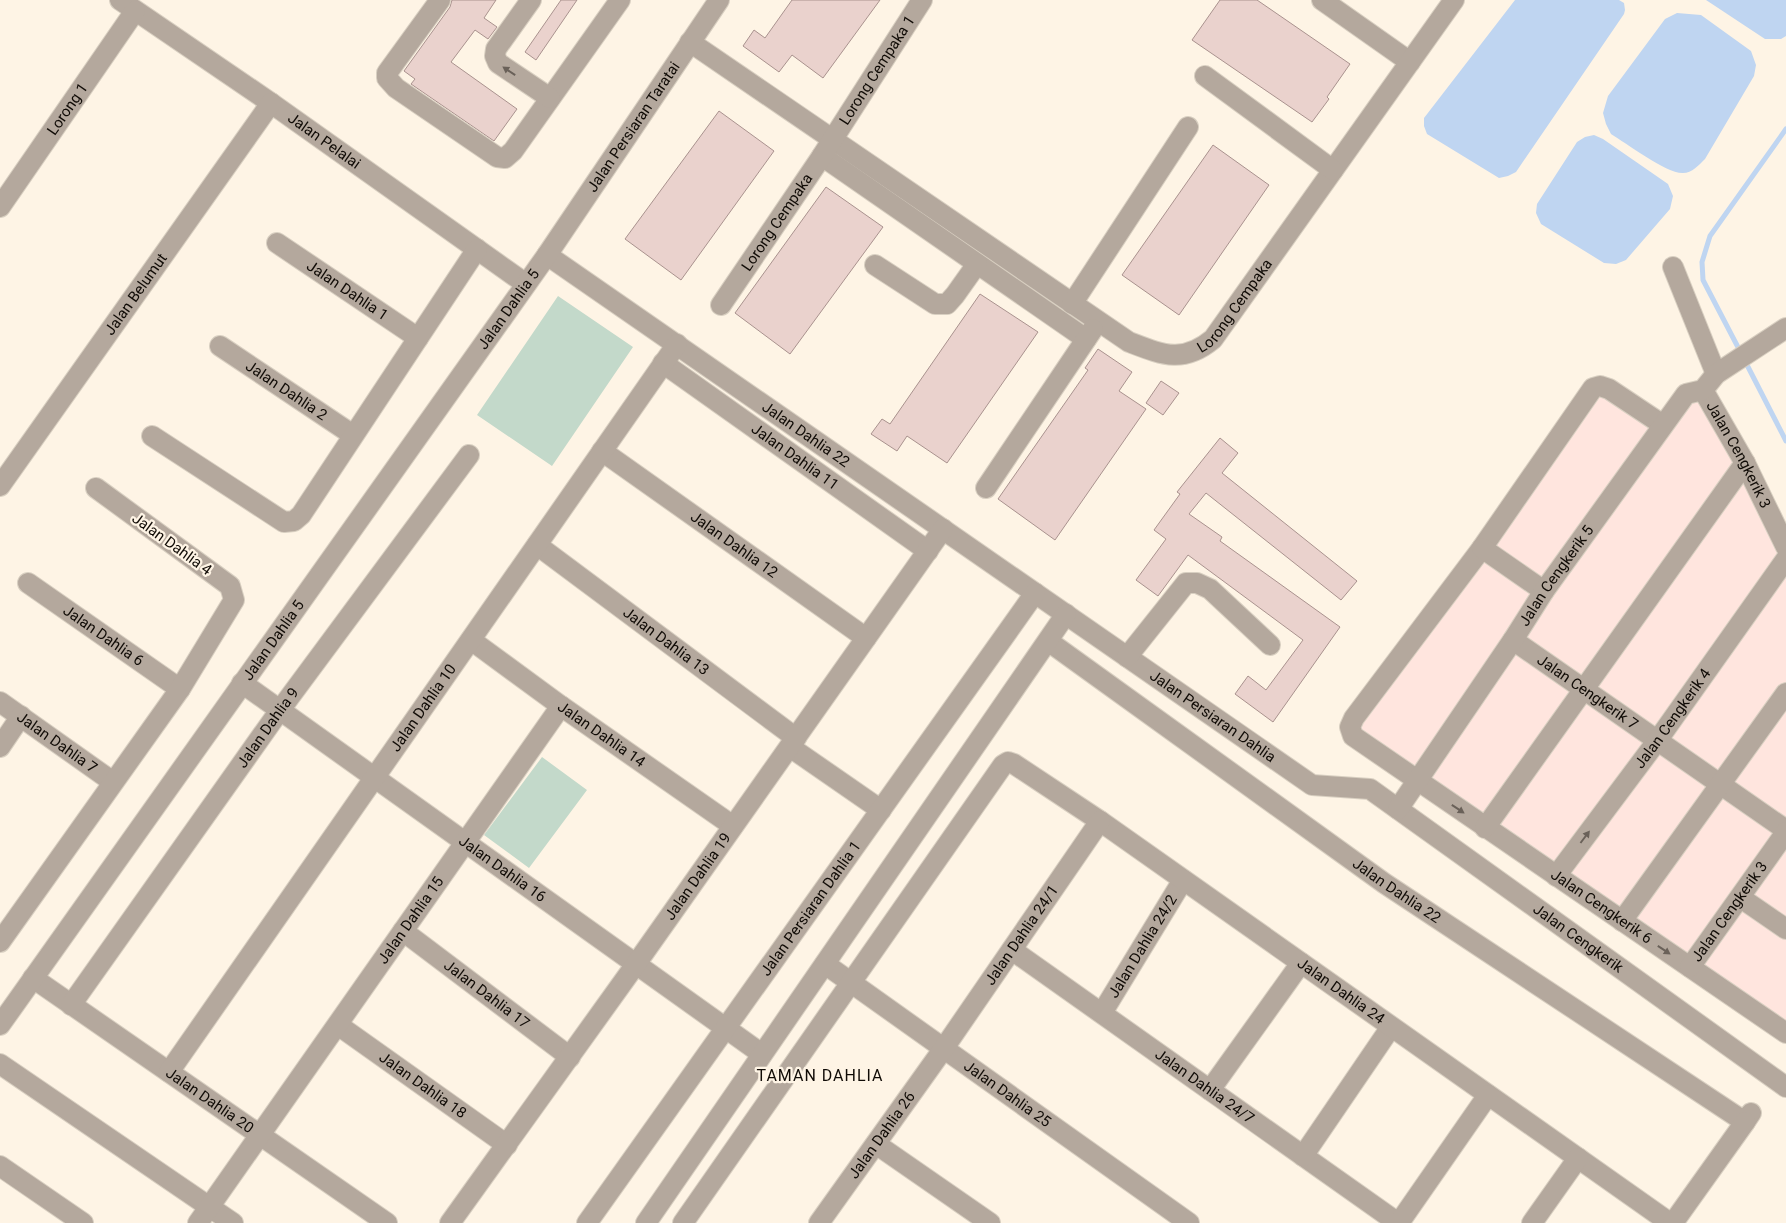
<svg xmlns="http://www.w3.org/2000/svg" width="1786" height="1223" viewBox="0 0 1786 1223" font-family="Roboto,sans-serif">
<rect width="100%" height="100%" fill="#fef4e5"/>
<path fill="#ffe5de" d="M1596 392 1666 432 1690 400 1699 398 1786 561V1025L1356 733 1358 718Z"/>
<path fill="#c3d9ca" d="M558 296 633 347 552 466 477 415Z
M542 757 587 790 529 868 484 835Z"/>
<path fill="#bfd5f1" d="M1515 0H1619L1624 3 1625 10 1624 14 1516 172 1508 176 1499 178 1427 134 1424 126V118Z
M1706 0H1786V36L1781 39H1765Z
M1677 13 1701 15 1751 51 1756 65 1754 76 1705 159C1699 165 1692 173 1683 173 1667 174 1626 143 1611 134L1606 124 1603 113 1608 96 1665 19Z
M1594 135 1603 139 1668 184 1673 196 1670 209 1626 260 1616 264 1604 263 1541 224 1536 213 1537 204 1577 142 1585 137Z"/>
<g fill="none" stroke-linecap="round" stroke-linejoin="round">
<path stroke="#bfd5f1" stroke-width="5" d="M1741 353 1703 280 1702 262 1710 236 1786 129
M1745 361 1786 441"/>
</g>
<path fill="#ead2cd" stroke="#a9928e" d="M452 0H496L484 18 497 27 488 39 475 30 451 62 517 109 494 141 411 84 415 79 404 71 450 7Z
M561 0H577L536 60 525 52Z
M792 0H880L823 78 792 55 779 72 743 46 754 30 765 38Z
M1220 0H1257L1350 64 1327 97 1329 99 1312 122 1192 40Z
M719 111 774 151 681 280 625 239Z
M1213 145 1269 185 1179 315 1122 275Z
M826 187 883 227 790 354 735 313Z
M980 294 1038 332 947 463 907 436 897 451 871 434 882 419 890 424Z
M1098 349 1132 372 1119 391 1146 409 1055 540 998 499 1088 370 1085 368Z
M1161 381 1179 393 1163 415 1146 403Z
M1220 438 1238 453 1222 473 1357 581 1341 600 1206 493 1189 514 1222 537 1220 541 1340 627 1273 722 1235 694 1248 676 1266 690 1303 640 1188 555 1158 596 1136 580 1166 539 1154 530 1180 494 1177 492Z"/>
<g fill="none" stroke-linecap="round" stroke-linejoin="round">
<g stroke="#d8cfc1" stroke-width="22">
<g id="minor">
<path id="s1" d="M120 0 271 103 526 284"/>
<path d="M440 0 387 73V78L396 88 497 157 505 158 513 151 620 0"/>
<path d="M531 0 496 49 495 56 498 63 550 98"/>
<path d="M1322 0 1410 62"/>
<path id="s2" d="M690 42 1129 342C1163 355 1183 364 1213 339L1454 0"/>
<path d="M1205 76 1333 170"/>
<path d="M822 156 1086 339"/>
<path id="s3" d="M0 207 135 11"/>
<path id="s4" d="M277 243 418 338"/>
<path id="s5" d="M547 255 1312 785 1370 789 1786 1087"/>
<path d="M875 265 935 304H947L955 295 977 264"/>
<path d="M1673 267 1716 374"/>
<path d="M1072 304 1188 127"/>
<path id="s6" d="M721 305 822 156 922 0"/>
<path id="s7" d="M220 346 353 435"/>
<path id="s8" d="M663 363 928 551"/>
<path id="s9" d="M1703 390 1745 463 1786 547"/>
<path id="s10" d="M1663 425 1609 389 1600 386 1593 388 1482 548 1354 718 1350 727 1353 736 1786 1033"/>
<path d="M152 436 284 522 294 521 301 515 477 249"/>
<path id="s11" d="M602 451 866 638"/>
<path id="s12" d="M0 486 271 103"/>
<path d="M986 488 1093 329"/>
<path id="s13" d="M537 545 796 738"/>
<path d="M1482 548 1544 591"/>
<path id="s14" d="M28 583 180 689"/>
<path id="s15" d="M471 640 561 706 733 826"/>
<path id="s16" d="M1513 640 1786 830"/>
<path id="s17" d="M1048 641 1384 883 1745 1122 1751 1113"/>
<path d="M1127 657 1186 583H1197L1210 589 1270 645"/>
<path id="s18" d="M242 683 762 1054"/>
<path id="s19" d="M0 702 113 782"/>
<path d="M0 747 21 716"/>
<path d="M790 747 881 810"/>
<path id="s20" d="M1398 809 1513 640 1544 591 1686 394 1703 390 1716 374 1786 328"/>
<path d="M1485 828 1745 463"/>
<path id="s21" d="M1556 876 1657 741 1786 559"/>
<path d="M1741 898 1786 929"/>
<path d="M1622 921 1786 693"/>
<path id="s22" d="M403 931 570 1057"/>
<path d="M0 942 180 689 234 600 230 586 96 488"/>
<path id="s23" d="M1012 950 1398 1223"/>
<path id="s24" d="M825 964 1189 1223"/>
<path id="s25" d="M1690 967 1786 832"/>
<path id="s26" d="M33 978 387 1223"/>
<path id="s27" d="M71 1005 280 710 469 455"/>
<path id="s28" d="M1102 1013 1183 880"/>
<path id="s29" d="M0 1025 547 255 719 0"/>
<path id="s30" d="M338 1025 507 1145"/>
<path d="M0 1064 233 1223"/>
<path id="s31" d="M169 1072 677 344"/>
<path d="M1210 1090 1301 963"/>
<path d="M876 1144 990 1223"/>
<path d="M1303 1156 1391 1027"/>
<path d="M0 1166 83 1223"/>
<path id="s32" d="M198 1223 561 706"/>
<path id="s33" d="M450 1223 636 964 943 529"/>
<path id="s34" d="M587 1223 1035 593"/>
<path d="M646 1223 1066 614"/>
<path id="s35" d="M683 1223 1003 765 1008 762 1014 764 1100 821 1670 1223"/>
<path id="s36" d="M819 1223 944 1048 1100 821"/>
<path d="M1399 1223 1488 1095"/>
<path d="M1532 1223 1578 1158"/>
<path d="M1673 1223 1745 1122"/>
</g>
</g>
<use href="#minor" stroke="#b4a89d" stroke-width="20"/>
</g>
<defs><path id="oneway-solid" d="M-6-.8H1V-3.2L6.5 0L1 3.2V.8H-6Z" transform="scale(1.25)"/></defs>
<g fill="#6a6159">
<use href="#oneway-solid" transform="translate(509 71) rotate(-146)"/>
<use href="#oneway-solid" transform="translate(1458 809) rotate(34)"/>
<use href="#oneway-solid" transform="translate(1585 837) rotate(-53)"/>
<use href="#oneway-solid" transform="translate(1664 950) rotate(34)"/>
</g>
<g text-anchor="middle" stroke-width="4.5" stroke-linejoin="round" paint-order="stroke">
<g font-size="15" fill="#100b06" stroke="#fef4e5">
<text dy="5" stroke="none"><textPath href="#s6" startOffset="282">Lorong Cempaka 1</textPath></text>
<text dy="5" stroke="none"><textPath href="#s3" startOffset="119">Lorong 1</textPath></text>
<text dy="5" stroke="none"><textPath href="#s29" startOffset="1099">Jalan Persiaran Taratai</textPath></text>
<text dy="5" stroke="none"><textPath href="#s1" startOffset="248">Jalan Pelalai</textPath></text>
<text dy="5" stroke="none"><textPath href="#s6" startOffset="100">Lorong Cempaka</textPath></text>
<text dy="5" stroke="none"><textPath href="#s4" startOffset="85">Jalan Dahlia 1</textPath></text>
<text dy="5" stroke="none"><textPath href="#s12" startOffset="235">Jalan Belumut</textPath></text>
<text dy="5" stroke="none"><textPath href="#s2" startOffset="661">Lorong Cempaka</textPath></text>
<text dy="5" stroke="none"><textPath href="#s29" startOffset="878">Jalan Dahlia 5</textPath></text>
<text dy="5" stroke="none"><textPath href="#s7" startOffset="80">Jalan Dahlia 2</textPath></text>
<text dy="5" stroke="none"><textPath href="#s5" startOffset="315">Jalan Dahlia 22</textPath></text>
<text dy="5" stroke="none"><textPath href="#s9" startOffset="74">Jalan Cengkerik 3</textPath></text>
<text dy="5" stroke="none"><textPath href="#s8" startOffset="162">Jalan Dahlia 11</textPath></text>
<text transform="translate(172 544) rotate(36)" y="5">Jalan Dahlia 4</text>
<text dy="5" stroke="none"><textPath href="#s11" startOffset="162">Jalan Dahlia 12</textPath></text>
<text dy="5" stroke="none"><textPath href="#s20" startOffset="282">Jalan Cengkerik 5</textPath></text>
<text dy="5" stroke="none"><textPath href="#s14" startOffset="92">Jalan Dahlia 6</textPath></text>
<text dy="5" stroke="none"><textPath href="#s29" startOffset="472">Jalan Dahlia 5</textPath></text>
<text dy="5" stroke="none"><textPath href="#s13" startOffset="161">Jalan Dahlia 13</textPath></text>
<text dy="5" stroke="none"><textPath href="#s16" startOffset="91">Jalan Cengkerik 7</textPath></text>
<text dy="5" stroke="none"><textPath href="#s31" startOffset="444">Jalan Dahlia 10</textPath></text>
<text dy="5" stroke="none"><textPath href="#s5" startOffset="810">Jalan Persiaran Dahlia</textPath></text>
<text dy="5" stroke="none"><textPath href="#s21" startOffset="196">Jalan Cengkerik 4</textPath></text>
<text dy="5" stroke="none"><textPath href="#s27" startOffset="340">Jalan Dahlia 9</textPath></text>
<text dy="5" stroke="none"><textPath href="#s15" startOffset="161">Jalan Dahlia 14</textPath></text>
<text dy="5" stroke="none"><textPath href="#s19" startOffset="70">Jalan Dahlia 7</textPath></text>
<text dy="5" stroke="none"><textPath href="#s18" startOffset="320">Jalan Dahlia 16</textPath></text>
<text dy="5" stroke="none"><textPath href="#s33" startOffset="426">Jalan Dahlia 19</textPath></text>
<text dy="5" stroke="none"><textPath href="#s17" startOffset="429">Jalan Dahlia 22</textPath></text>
<text dy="5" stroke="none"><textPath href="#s10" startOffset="810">Jalan Cengkerik 6</textPath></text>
<text dy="5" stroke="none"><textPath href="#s34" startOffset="386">Jalan Persiaran Dahlia 1</textPath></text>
<text dy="5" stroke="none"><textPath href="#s25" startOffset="68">Jalan Cengkerik 3</textPath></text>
<text dy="5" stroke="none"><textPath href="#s32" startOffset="370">Jalan Dahlia 15</textPath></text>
<text dy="5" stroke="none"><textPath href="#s36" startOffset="352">Jalan Dahlia 24/1</textPath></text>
<text dy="5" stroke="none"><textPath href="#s5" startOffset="1245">Jalan Cengkerik</textPath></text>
<text dy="5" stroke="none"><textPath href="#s28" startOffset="78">Jalan Dahlia 24/2</textPath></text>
<text dy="5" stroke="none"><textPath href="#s35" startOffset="969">Jalan Dahlia 24</textPath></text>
<text dy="5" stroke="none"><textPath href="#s22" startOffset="105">Jalan Dahlia 17</textPath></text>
<text dy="5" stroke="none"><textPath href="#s30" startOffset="104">Jalan Dahlia 18</textPath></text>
<text dy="5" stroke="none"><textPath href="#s23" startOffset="236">Jalan Dahlia 24/7</textPath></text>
<text dy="5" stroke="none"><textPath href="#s24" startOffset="224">Jalan Dahlia 25</textPath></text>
<text dy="5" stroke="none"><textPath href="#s26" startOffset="215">Jalan Dahlia 20</textPath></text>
<text dy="5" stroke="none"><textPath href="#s36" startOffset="108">Jalan Dahlia 26</textPath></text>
</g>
<g font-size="16" letter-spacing="1" fill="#100b06" stroke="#fef4e5">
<text x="820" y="1081">TAMAN DAHLIA</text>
</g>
</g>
</svg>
